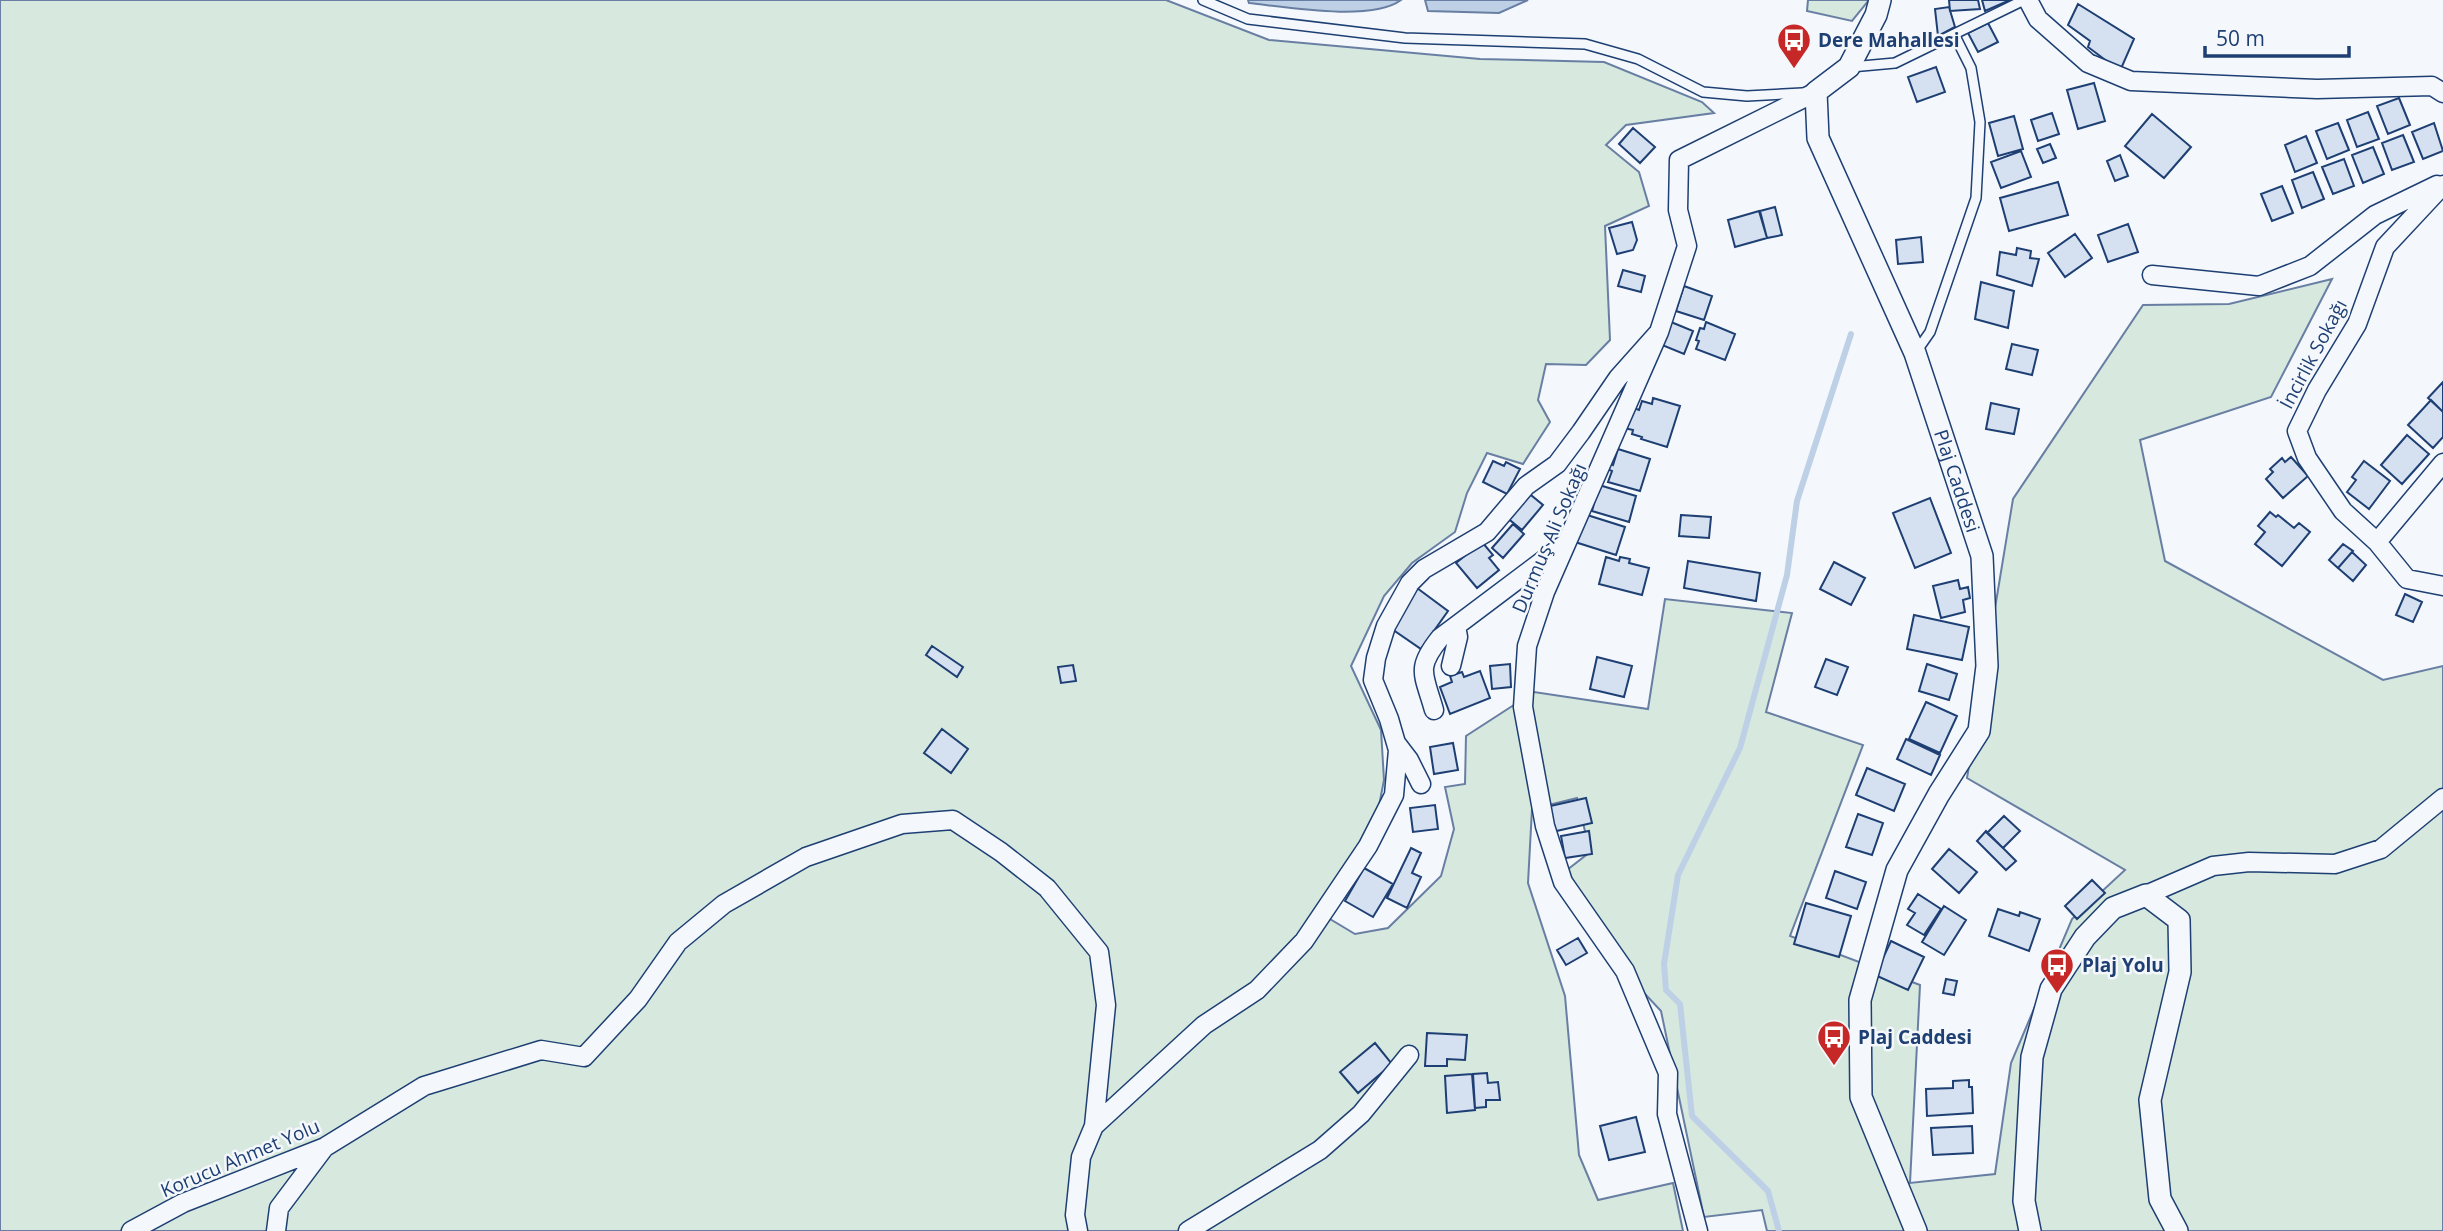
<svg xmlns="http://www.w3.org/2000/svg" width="2443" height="1231" viewBox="0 0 2443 1231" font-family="'Open Sans',sans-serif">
<rect width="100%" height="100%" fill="#f4f7fb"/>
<path fill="#d7e8df" stroke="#687fa3" stroke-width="2" d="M0 0H1166L1269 40 1480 59 1604 62 1702 102 1714 113 1626 125 1606 145 1639 172 1649 206 1605 226 1610 340 1586 365 1546 364 1538 400 1550 422 1523 464 1487 453 1467 493 1455 532 1412 563 1384 596 1351 666 1381 730 1384 780 1377 816 1332 888 1315 910 1355 934 1388 928 1441 876 1454 829 1445 787 1465 784 1466 736 1534 692 1648 709 1665 599 1792 613 1766 712 1863 745 1790 936 1920 985 1910 1183 1995 1174 2011 1063 2072 919 2125 870 1967 778 2013 499 2143 305 2229 304 2332 279 2271 397 2140 440 2165 561 2383 680 2443 666V1231H1767L1762 1210 1704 1217 1661 1011 1630 978 1567 870 1590 852 1577 798 1532 809 1528 883 1565 996 1579 1155 1598 1200 1673 1183 1683 1231H0Z
M1808 0H1869L1852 21 1807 11Z"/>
<path fill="#bed0e5" stroke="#687fa3" stroke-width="2" d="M1248 0H1401C1372 22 1285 7 1249 3Z
M1425 0H1528L1499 13 1428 11Z"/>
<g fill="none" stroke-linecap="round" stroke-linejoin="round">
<path stroke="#bed0e5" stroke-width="6" d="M1779 1231 1768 1191 1692 1116 1680 1004 1666 990 1664 964 1678 875 1740 748 1787 575 1797 501 1851 334"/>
</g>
<path fill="#d5e0f0" stroke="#1d3f73" stroke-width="2" d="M1949 0H1978L1980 9 1950 11Z
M1982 0H2010L1985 11Z
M2078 4 2134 39 2120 71 2088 47 2090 41 2068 25Z
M1949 7 1955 27 1938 36 1935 9Z
M1988 23 1998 42 1978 52 1968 33Z
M1936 67 1945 92 1917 102 1908 77Z
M2094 83 2105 121 2078 129 2067 90Z
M2399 98 2410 125 2388 134 2377 106Z
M2368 112 2379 139 2357 147 2347 120Z
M2052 113 2059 134 2038 141 2031 120Z
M2152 114 2191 147 2164 178 2125 146Z
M2014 116 2023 149 1998 156 1989 123Z
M2338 123 2349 150 2327 159 2316 131Z
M2434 123 2443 151 2423 159 2412 132Z
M1633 128 1655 147 1640 163 1619 144Z
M2403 135 2414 162 2392 170 2382 143Z
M2306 136 2317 163 2295 172 2285 145Z
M2050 144 2056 158 2043 163 2037 149Z
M2373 147 2384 174 2363 183 2352 155Z
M2021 151 2031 177 2001 188 1991 162Z
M2120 155 2128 176 2115 181 2107 161Z
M2344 159 2354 186 2333 194 2322 167Z
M2313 172 2324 199 2302 208 2292 180Z
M2058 182 2068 215 2009 231 2000 198Z
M2282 186 2293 213 2272 221 2261 194Z
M1775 207 1782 235 1767 238 1760 211Z
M1759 211 1767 238 1735 247 1728 220Z
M1632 222 1637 240 1633 250 1617 254 1609 228Z
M2128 224 2138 252 2108 262 2098 235Z
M2075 234 2092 258 2065 277 2048 253Z
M1921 237 1923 262 1898 264 1896 240Z
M2017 248 2031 251 2030 258 2039 259 2032 286 1997 275 2000 252 2016 255Z
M1623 270 1645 276 1641 292 1618 286Z
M1981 282 2014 291 2008 328 1975 319Z
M1684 286 1712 296 1704 320 1676 311Z
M1671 322 1693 331 1684 354 1662 345Z
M1706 322 1735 334 1725 360 1696 349 1699 341 1696 340 1700 328 1704 329Z
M2012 344 2038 350 2032 375 2006 369Z
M2443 382V412L2428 398Z
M1653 398 1680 406 1667 447 1641 439 1642 437 1632 434 1633 430 1624 428 1631 407 1639 410 1642 401 1652 404Z
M2431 400 2443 412V437L2433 448 2408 425Z
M1991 403 2019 409 2014 434 1986 429Z
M2407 435 2429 454 2402 484 2381 465Z
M1618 449 1650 459 1640 491 1608 482 1612 471 1607 469 1609 463 1613 465Z
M2291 457 2308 476 2283 498 2266 479 2273 472 2270 469 2282 458 2285 462Z
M1493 461 1504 466 1506 462 1520 469 1507 494 1483 482Z
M2364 461 2390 481 2369 509 2347 492 2356 480 2352 477Z
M1599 485 1636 496 1629 522 1592 511Z
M1526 491 1543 505 1522 530 1505 516Z
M1930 498 1951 553 1915 568 1893 513Z
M2270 512 2276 517 2278 515 2294 528 2299 523 2310 532 2282 566 2255 544 2265 532 2258 526Z
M1584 514 1625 527 1616 555 1575 542Z
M1681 515 1711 517 1709 538 1679 536Z
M1513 524 1524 534 1503 558 1492 548Z
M1482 542 1493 555 1489 558 1499 570 1477 588 1456 563Z
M2343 544 2353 551 2338 568 2329 560Z
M2352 552 2366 565 2353 581 2338 568Z
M1606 557 1619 561 1620 557 1630 559 1629 563 1649 568 1642 595 1599 584Z
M1688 561 1760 573 1756 601 1684 588Z
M1834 562 1865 578 1851 605 1820 589Z
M1958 580 1960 589 1968 587 1970 598 1963 600 1965 612 1941 618 1933 586Z
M1417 588 1448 611 1421 649 1389 627Z
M2405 594 2422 602 2413 622 2396 615Z
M1914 615 1969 627 1962 660 1907 649Z
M932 646 963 667 957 677 926 655Z
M1597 657 1632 666 1624 697 1590 689Z
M1826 659 1848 667 1837 695 1815 687Z
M1510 664 1511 687 1492 689 1490 666Z
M1927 664 1957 674 1949 700 1919 691Z
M1073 665 1076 681 1061 683 1058 667Z
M1480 671 1490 698 1450 714 1440 687 1452 682 1450 676 1462 672 1464 677Z
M1926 702 1957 716 1940 753 1909 739Z
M942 729 968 749 951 773 924 753Z
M1906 739 1940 755 1931 775 1897 759Z
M1453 743 1458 770 1434 774 1430 747Z
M1867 768 1905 784 1894 811 1856 795Z
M1586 798 1592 823 1552 832 1546 807Z
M1435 805 1438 829 1413 832 1410 808Z
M1858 814 1883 823 1872 855 1846 847Z
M2004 816 2020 831 2003 848 1987 833Z
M1589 831 1592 854 1565 858 1561 836Z
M1986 831 2016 861 2006 870 1977 841Z
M1411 848 1421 853 1412 873 1421 877 1407 908 1387 898Z
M1949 849 1977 872 1959 893 1932 869Z
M1364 868 1393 884 1373 917 1345 901Z
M1835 871 1866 882 1857 909 1826 898Z
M2092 880 2105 893 2077 919 2065 906Z
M1918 894 1941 909 1924 935 1907 925 1915 913 1908 909Z
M1806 903 1851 916 1839 957 1794 944Z
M1944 906 1966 920 1944 955 1922 942Z
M1998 909 2019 916 2020 912 2040 919 2029 951 1989 936Z
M1578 938 1587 953 1566 965 1557 950Z
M1891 941 1924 957 1908 990 1875 975Z
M1946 979 1957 981 1954 995 1943 993Z
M1427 1033 1467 1035 1465 1060 1447 1059V1066H1425Z
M1375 1043 1392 1064 1358 1093 1340 1072Z
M1487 1073 1488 1083 1498 1082 1500 1100H1486V1107L1475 1108 1473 1074Z
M1472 1074 1475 1110 1447 1113 1445 1076Z
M1969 1080V1087H1972L1973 1113 1927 1116 1926 1089 1953 1088V1081Z
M1636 1117 1645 1152 1609 1160 1600 1126Z
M1972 1126 1973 1153 1933 1155 1931 1128Z"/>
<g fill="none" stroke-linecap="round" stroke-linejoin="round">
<g stroke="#1d3f73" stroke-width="12">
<path id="service" d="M1203 0 1248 19 1405 38 1585 44 1638 59 1703 92 1747 96 1802 93
M1851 67 1895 63 2024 0
M1916 352 1930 332 1976 198 1980 122 1971 68 1954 34"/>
</g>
<g stroke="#1d3f73" stroke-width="21">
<path id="minor" d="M2028 0 2038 19 2088 63 2131 81 2317 89 2432 86 2443 93
M2443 185 2385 247 2357 324 2317 390 2297 431 2307 458 2343 511 2377 542 2407 579 2443 586
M2152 275 2259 286 2310 266 2375 215 2437 185
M2377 542 2443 463
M1451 666 1458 637 1456 626
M1434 710C1424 674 1415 669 1440 638L1565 544
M1396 743 1409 760 1421 784
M2146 895 2213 866 2249 862 2335 864 2381 849 2443 798
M131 1231 183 1203 325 1147 424 1086 541 1050 584 1057 638 999 678 942 724 904 806 857 902 824 953 820 1001 852 1047 888 1099 952 1106 1005 1094 1126 1204 1025 1257 990 1304 941 1368 846 1394 795 1398 750 1389 719 1373 680 1376 658 1386 626 1410 583 1424 569 1487 532 1526 486 1557 464 1581 432 1618 378 1659 332
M276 1231 279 1208 324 1148
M1078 1231 1075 1215 1081 1157 1094 1126
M1188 1231 1320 1150 1361 1114 1409 1055
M1698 1231 1667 1114 1668 1073 1625 971 1563 882 1545 826 1523 707 1527 646 1545 592 1659 332 1687 246 1678 210 1679 160 1816 92"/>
</g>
<g stroke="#1d3f73" stroke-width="24">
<g id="tertiary">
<path id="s1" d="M1880 0 1876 15 1849 67 1816 92 1818 138 1915 353 1982 556 1987 666 1979 731 1939 794 1897 870 1860 1000 1861 1097 1916 1231"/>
<path d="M2030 1231 2024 1201 2032 1057 2051 989 2085 937 2113 908 2146 895 2179 920 2180 972 2150 1100 2160 1199 2177 1231"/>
</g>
</g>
<use href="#service" stroke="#f4f7fb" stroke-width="9"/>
<use href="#minor" stroke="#f4f7fb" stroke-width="18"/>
<use href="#tertiary" stroke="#f4f7fb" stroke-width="21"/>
</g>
<defs>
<g id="bus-pin" transform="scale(1.75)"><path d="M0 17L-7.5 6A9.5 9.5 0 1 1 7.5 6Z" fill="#c62828" stroke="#f4f7fb"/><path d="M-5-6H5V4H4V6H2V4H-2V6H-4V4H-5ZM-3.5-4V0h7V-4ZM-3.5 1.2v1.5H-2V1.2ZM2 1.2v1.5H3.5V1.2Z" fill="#fff"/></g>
</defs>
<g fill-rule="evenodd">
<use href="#bus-pin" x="1794" y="40"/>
<use href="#bus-pin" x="2057" y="965"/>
<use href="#bus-pin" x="1834" y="1037"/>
</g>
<g text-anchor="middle" stroke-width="5" stroke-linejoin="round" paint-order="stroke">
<g font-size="19" font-weight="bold" fill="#1d3f73" stroke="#f4f7fb" text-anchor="start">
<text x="1818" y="47">Dere Mahallesi</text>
<text x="2082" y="972">Plaj Yolu</text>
<text x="1858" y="1044">Plaj Caddesi</text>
</g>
<g font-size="19" fill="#1d3f73" stroke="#f4f7fb">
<text transform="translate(2313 354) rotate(-62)" y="7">İncirlik Sokağı</text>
<text dy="7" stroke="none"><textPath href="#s1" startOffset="532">Plaj Caddesi</textPath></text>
<text transform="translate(1549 538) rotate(-67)" y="7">Durmuş Ali Sokağı</text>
<text transform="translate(240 1158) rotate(-23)" y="7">Korucu Ahmet Yolu</text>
</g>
</g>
<path d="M2205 46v10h144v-10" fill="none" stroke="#1d3f73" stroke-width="3.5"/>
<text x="2216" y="46" font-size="21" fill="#1d3f73" stroke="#f4f7fb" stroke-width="5" paint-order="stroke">50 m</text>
</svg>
